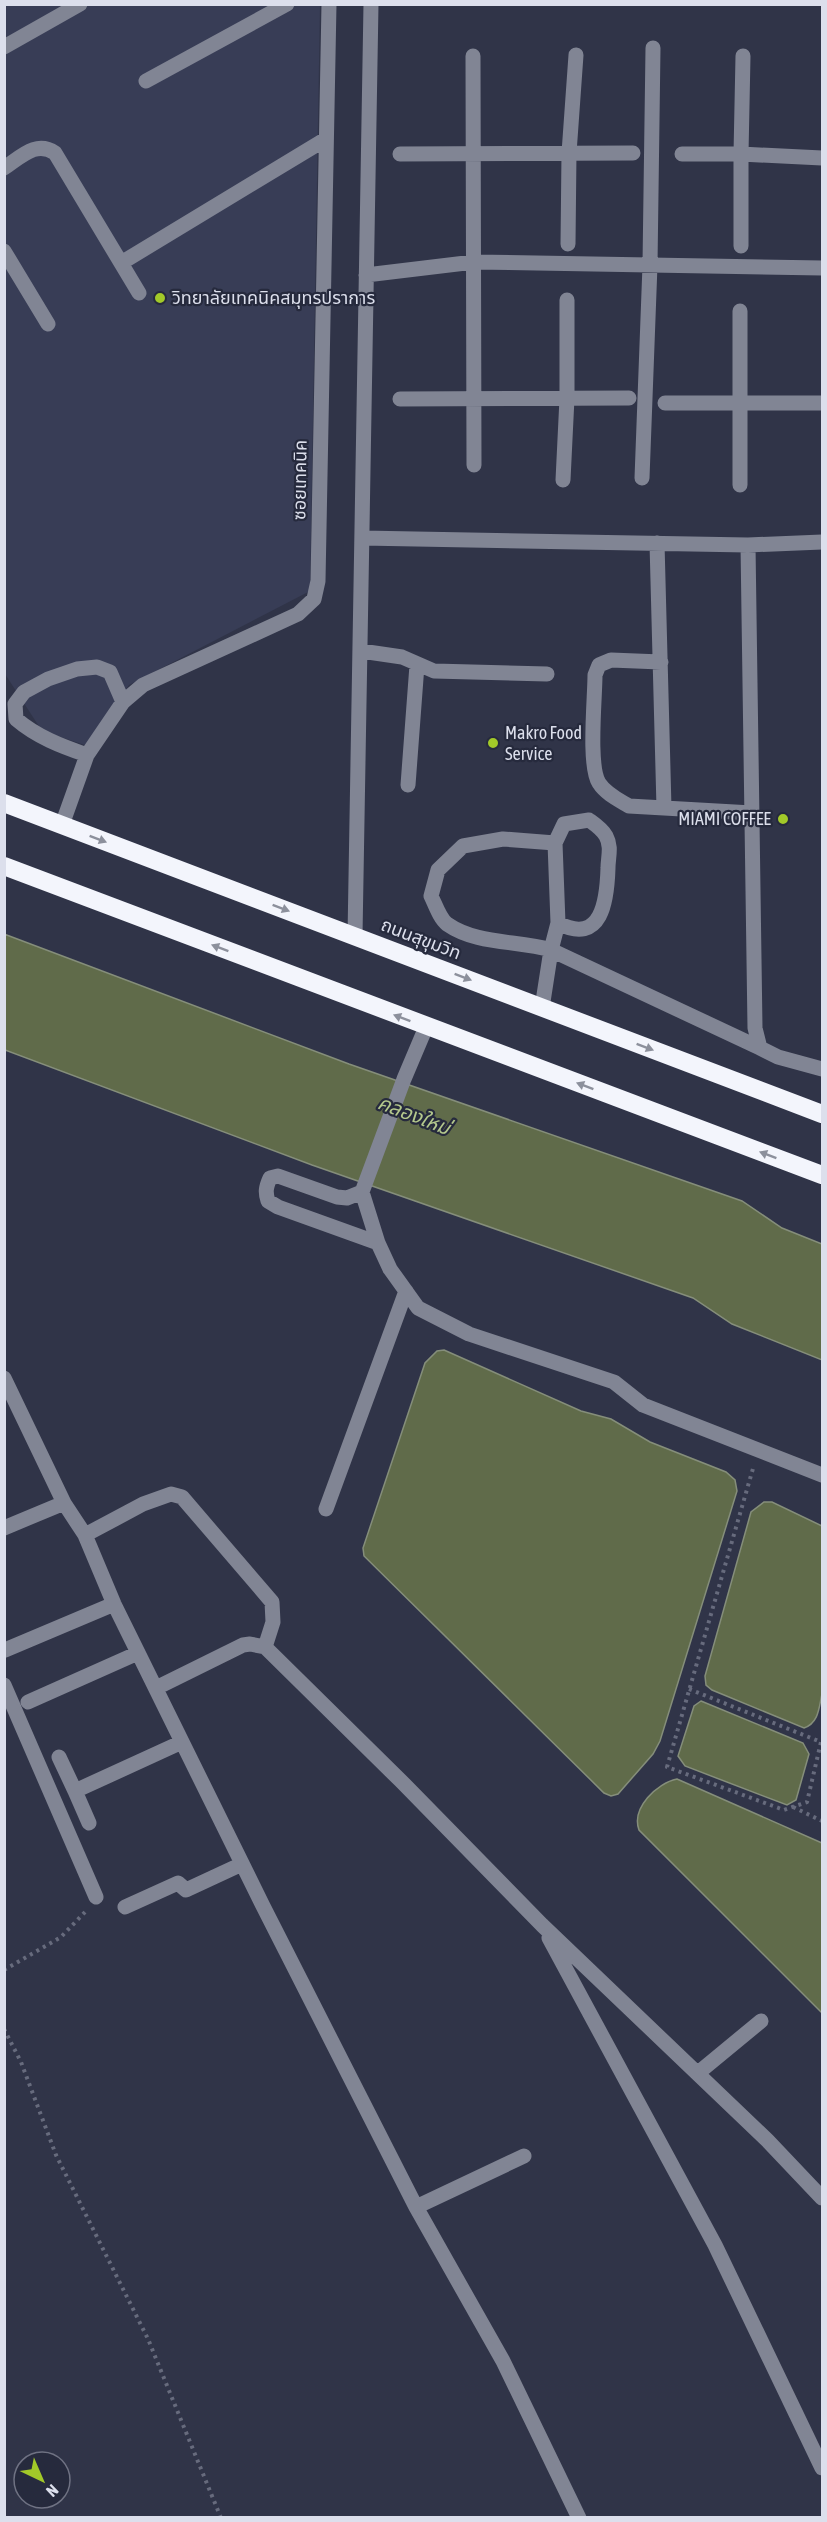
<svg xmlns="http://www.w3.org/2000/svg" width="827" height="2522" viewBox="0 0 827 2522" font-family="'Asap Condensed','Noto Sans Thai',sans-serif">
<rect width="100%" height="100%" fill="#303448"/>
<path fill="#383d56" d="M4 5H320L310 591 129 685 85 745 42 731 5 674Z"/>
<path fill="#606b4a" stroke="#858e7b" stroke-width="1.5" d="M4 934 349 1064 742 1201 782 1228 822 1244V1360L732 1324 693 1298 312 1165 5 1050Z
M444 1350 581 1411 611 1419 650 1442 726 1472 735 1480 737 1491 660 1741 653 1754 618 1794 611 1796 604 1793 364 1556 363 1548 425 1363 437 1351Z
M764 1502H772L822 1526V1694C819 1707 819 1723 804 1728L712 1690 706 1685 705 1676 751 1512Z
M701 1701 803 1743 809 1754 796 1800 787 1805 685 1766 678 1756 694 1706Z
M677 1779 822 1843V2013L639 1830C631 1808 657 1783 677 1779Z"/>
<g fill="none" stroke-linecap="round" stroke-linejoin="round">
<path stroke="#676b7d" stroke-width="4" stroke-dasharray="3 4.5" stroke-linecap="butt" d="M689 1689 821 1742 807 1802 784 1810 667 1767 754 1465
M793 1807 822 1821
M4 1970 61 1937 87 1910
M4 2029 21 2062 56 2155 148 2339 221 2518"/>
<path stroke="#818594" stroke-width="15" d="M4 47 80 4
M473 56 474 465
M743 56 741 154 822 158
M146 81 287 4
M400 154 633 153
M682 154H741V246
M4 168C21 157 36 140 55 153L139 293
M568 244 569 153 576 55
M4 251 48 324
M121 263 326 139
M366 275 474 262 822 268
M400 399 629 398
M665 403H822
M642 478 650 265 653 48
M563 480 567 398V300
M740 485V311
M362 538 748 545 822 542
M657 543 664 808
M748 545 755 1028 760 1048 778 1057 822 1069
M361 651 402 657 434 671 547 674
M661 662 611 660 599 665 595 675C595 698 588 766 599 783 606 794 619 800 629 806L752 813
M87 755C61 746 37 737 16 719L15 704 24 692 48 679 77 669 97 667 110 672 123 702
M408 785 417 665
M62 825 87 755 123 702 143 685 298 614 314 599 318 581 329 4
M558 923C602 946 607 900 608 868 608 857 612 847 606 836 602 829 596 825 589 820L564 824 555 843 558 923 551 950 760 1048
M355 936 371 4
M542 1008 551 950C518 940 477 945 447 924 440 919 435 904 431 896L438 870 463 846 503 839 555 843
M362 1192 378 1243 390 1269 418 1308 469 1334 614 1382 643 1405 822 1475
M378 1243 278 1207 268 1201C265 1192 266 1187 270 1178L278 1176 337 1197 347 1198 362 1192 404 1079 426 1027
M4 1378 64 1503 85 1535 114 1604 263 1906 416 2207 503 2361 579 2518
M326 1509 406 1291
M4 1528 64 1503
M85 1535 143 1504 171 1494 182 1497 272 1602 273 1622 265 1647
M5 1650 114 1604
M4 1685 96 1897
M156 1688 243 1645 250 1644 265 1647 401 1781 542 1925 767 2140 822 2198
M28 1702 138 1653
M59 1757 75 1791 182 1742
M75 1791 89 1823
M125 1907 178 1883 186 1890 242 1864
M549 1938 715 2245 822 2468
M698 2073 761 2021
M416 2207 524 2156"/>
<path stroke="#f3f5fc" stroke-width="18" d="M4 803 822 1114
M4 866 822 1175"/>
</g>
<defs><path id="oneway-solid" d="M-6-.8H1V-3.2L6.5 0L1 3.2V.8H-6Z" transform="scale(1.5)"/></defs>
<g fill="#8c909c">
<use href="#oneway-solid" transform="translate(98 839) rotate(21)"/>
<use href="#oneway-solid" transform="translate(281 908) rotate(21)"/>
<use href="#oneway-solid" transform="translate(220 948) rotate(-159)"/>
<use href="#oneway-solid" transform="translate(463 977) rotate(21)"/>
<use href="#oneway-solid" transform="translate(402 1018) rotate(-159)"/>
<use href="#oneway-solid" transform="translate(645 1047) rotate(21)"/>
<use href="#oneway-solid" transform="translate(585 1086) rotate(-159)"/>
<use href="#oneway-solid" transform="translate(768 1155) rotate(-159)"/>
</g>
<g fill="#a2c929" stroke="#262a3d" stroke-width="2">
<circle cx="160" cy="298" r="6"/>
<circle cx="493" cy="743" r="6"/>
<circle cx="783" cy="819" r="6"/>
</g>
<g text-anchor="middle" stroke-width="4.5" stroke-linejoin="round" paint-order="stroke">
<g font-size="18" fill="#dcdfec" stroke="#262a3d" text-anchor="start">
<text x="172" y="304">วิทยาลัยเทคนิคสมุทรปราการ</text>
<text x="505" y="739">Makro Food<tspan x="505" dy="21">Service</tspan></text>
<text x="771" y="825" text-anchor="end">MIAMI COFFEE</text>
</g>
<g font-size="18" fill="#dcdfec" stroke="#262a3d">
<text transform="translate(300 480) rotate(-89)" y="6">ซอยเทคนิค</text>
<text transform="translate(421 939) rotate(21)" y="6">ถนนสุขุมวิท</text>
</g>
<g font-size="20" font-style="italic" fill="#b4c88d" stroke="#262a3d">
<text transform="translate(414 1115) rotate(21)" y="7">คลองใหม่</text>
</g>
</g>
<rect width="827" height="2522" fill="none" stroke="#dcdfec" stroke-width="12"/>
<g transform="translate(42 2480) rotate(136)"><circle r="28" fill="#262a3d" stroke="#6f7283" stroke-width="1.5"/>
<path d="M0-4.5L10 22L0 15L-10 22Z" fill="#a2c929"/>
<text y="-9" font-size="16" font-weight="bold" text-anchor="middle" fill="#dcdfec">N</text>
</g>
</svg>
